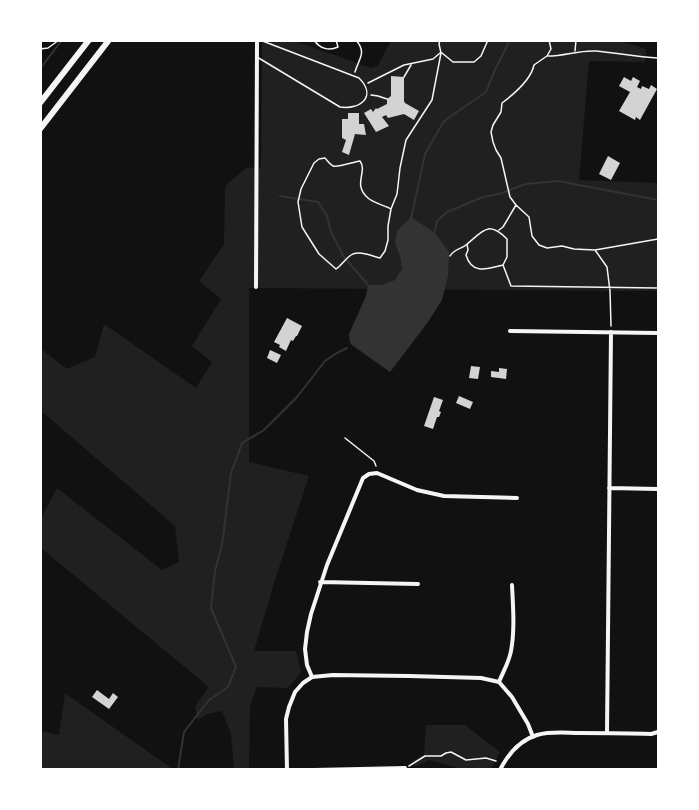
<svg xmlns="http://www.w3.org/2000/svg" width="699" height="810" viewBox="0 0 699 810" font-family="'Playfair Display',serif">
<rect width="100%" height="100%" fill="#111"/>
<path fill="#202020" d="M617 40 646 49 645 62 589 61 579 180 658 183V291L249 288V462L309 476 275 580 254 651H296L301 672 288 688 257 687 250 706 249 769H234L231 734 222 711 207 714 197 720 195 706 209 687 41 548V518L57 488 162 570 179 562 175 526 41 411 40 348 67 369 95 357 104 324 196 388 212 362 192 346 221 299 199 281 224 244 225 186 246 168 261 167 262 41H294L371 68 378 65 391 41Z
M65 693 171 768 175 769H41V731L59 735Z
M426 725H465L500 752 491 769H463L429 760 415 767 412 761 424 755Z"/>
<path fill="#333" d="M411 217 435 233 449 252 448 276 442 300 428 322 390 372 352 345 350 342 349 334 366 296 368 285H381L395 280 402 269 400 256 395 243 397 231Z"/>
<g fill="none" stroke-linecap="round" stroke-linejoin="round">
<path stroke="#333" stroke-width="2" d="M40 69 62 40
M280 196 318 202 327 216 331 232 344 257 369 286
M411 219 425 154 444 121 486 92 494 72 510 40
M434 235 437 221 447 212 483 197 499 194 526 184 558 181 658 200
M178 770 184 732 209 700 228 687 236 667 211 608 215 571 222 545 231 473 242 443 264 430 297 397 325 361 337 353 347 348"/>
</g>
<path fill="#d3d3d3" d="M391 76 404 77V101L405 103 419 111 414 120 404 114 388 118 386 115 382 117 389 126 376 132 364 113 371 109 373 112 376 108 377 109 387 104V99L391 96Z
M624 77 631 81 633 77 640 81 637 87 641 89 642 86 649 89 651 85 657 89 640 120 636 117 635 120 619 111 630 92 619 86Z
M348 113H359V124H364L366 135 355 134 349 155 342 152 346 140 342 138V119H348Z
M608 156 620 163 611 180 599 174Z
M287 318 302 326 297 336H296L293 341 291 340 286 351 279 347 280 345 274 342Z
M270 350 281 355 277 363 267 358Z
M471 366 480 367 478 379 469 378Z
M499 368 507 369 506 379 491 377V371L499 372Z
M459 396 473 402 470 409 456 403Z
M434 397 443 400 439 411 441 412 439 417H437L433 429 424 426Z
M97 690 109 699 113 693 118 697 109 709 92 697Z"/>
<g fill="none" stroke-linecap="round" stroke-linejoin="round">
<path stroke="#f5f5f5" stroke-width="1.5" d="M314 40C320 49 329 51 338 47L336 40
M549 40 551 49 547 56 534 65C531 80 514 94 502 103L501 112 493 125 491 132 493 142 496 150 501 158 510 197 516 205 529 217 532 236 539 245 547 248 562 246 574 249 595 250 658 239
M40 49 48 48 59 40
M575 51 576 40
M442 53 453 62H474L481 56 488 40
M548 56C565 56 579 50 596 51 617 53 637 57 658 58
M355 72C359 58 367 53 356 40
M404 77 411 65
M368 83 404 65 433 59 440 53
M371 95 378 96 387 99
M391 209C384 205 373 203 368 198 352 184 368 172 360 161 353 162 337 168 333 166 329 164 327 160 325 158L319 159 314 163 301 189 298 202 302 227 319 254 336 269C342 265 345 259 351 255 358 250 372 256 380 258L385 251 388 240V226L391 209 397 194 400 168 406 140 432 100 441 53 439 44 440 40
M499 230 503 227 516 205
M595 250 607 267 610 291 611 326
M450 256C454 249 461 249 466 245 483 231 488 220 507 239V257L503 265C487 269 472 275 466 255L468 250 467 244
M503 265 511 286 658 288
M345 438 374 461 376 466
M409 766 425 756H441L446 753 451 752 466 760 486 758 496 761"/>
<path stroke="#f5f5f5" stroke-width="1.5" d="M257 57 340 107C361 110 377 96 359 78L260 40"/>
<path stroke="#f5f5f5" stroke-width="4" d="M256 287 257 40
M510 331 658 333
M609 488 658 489
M320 582 418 584
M312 677 307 665 305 649 307 632 311 614 327 565 363 478 369 474 377 473 417 490 444 496 517 498
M499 682C503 672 509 662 511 651 515 630 513 606 512 585
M607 733 611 332
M287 770 286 719 289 707 295 692 303 683 312 677 333 675 409 676 481 678 499 682 512 697 528 724 533 737
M314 770 405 768
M500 770C508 754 520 740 537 735 551 731 566 733 580 733 603 733 627 733 651 734L658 732"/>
<path stroke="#f5f5f5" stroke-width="6" d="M40 103 89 40
M40 129 109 40"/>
</g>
<rect width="699" height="810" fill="none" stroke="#ffffff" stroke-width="84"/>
</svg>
